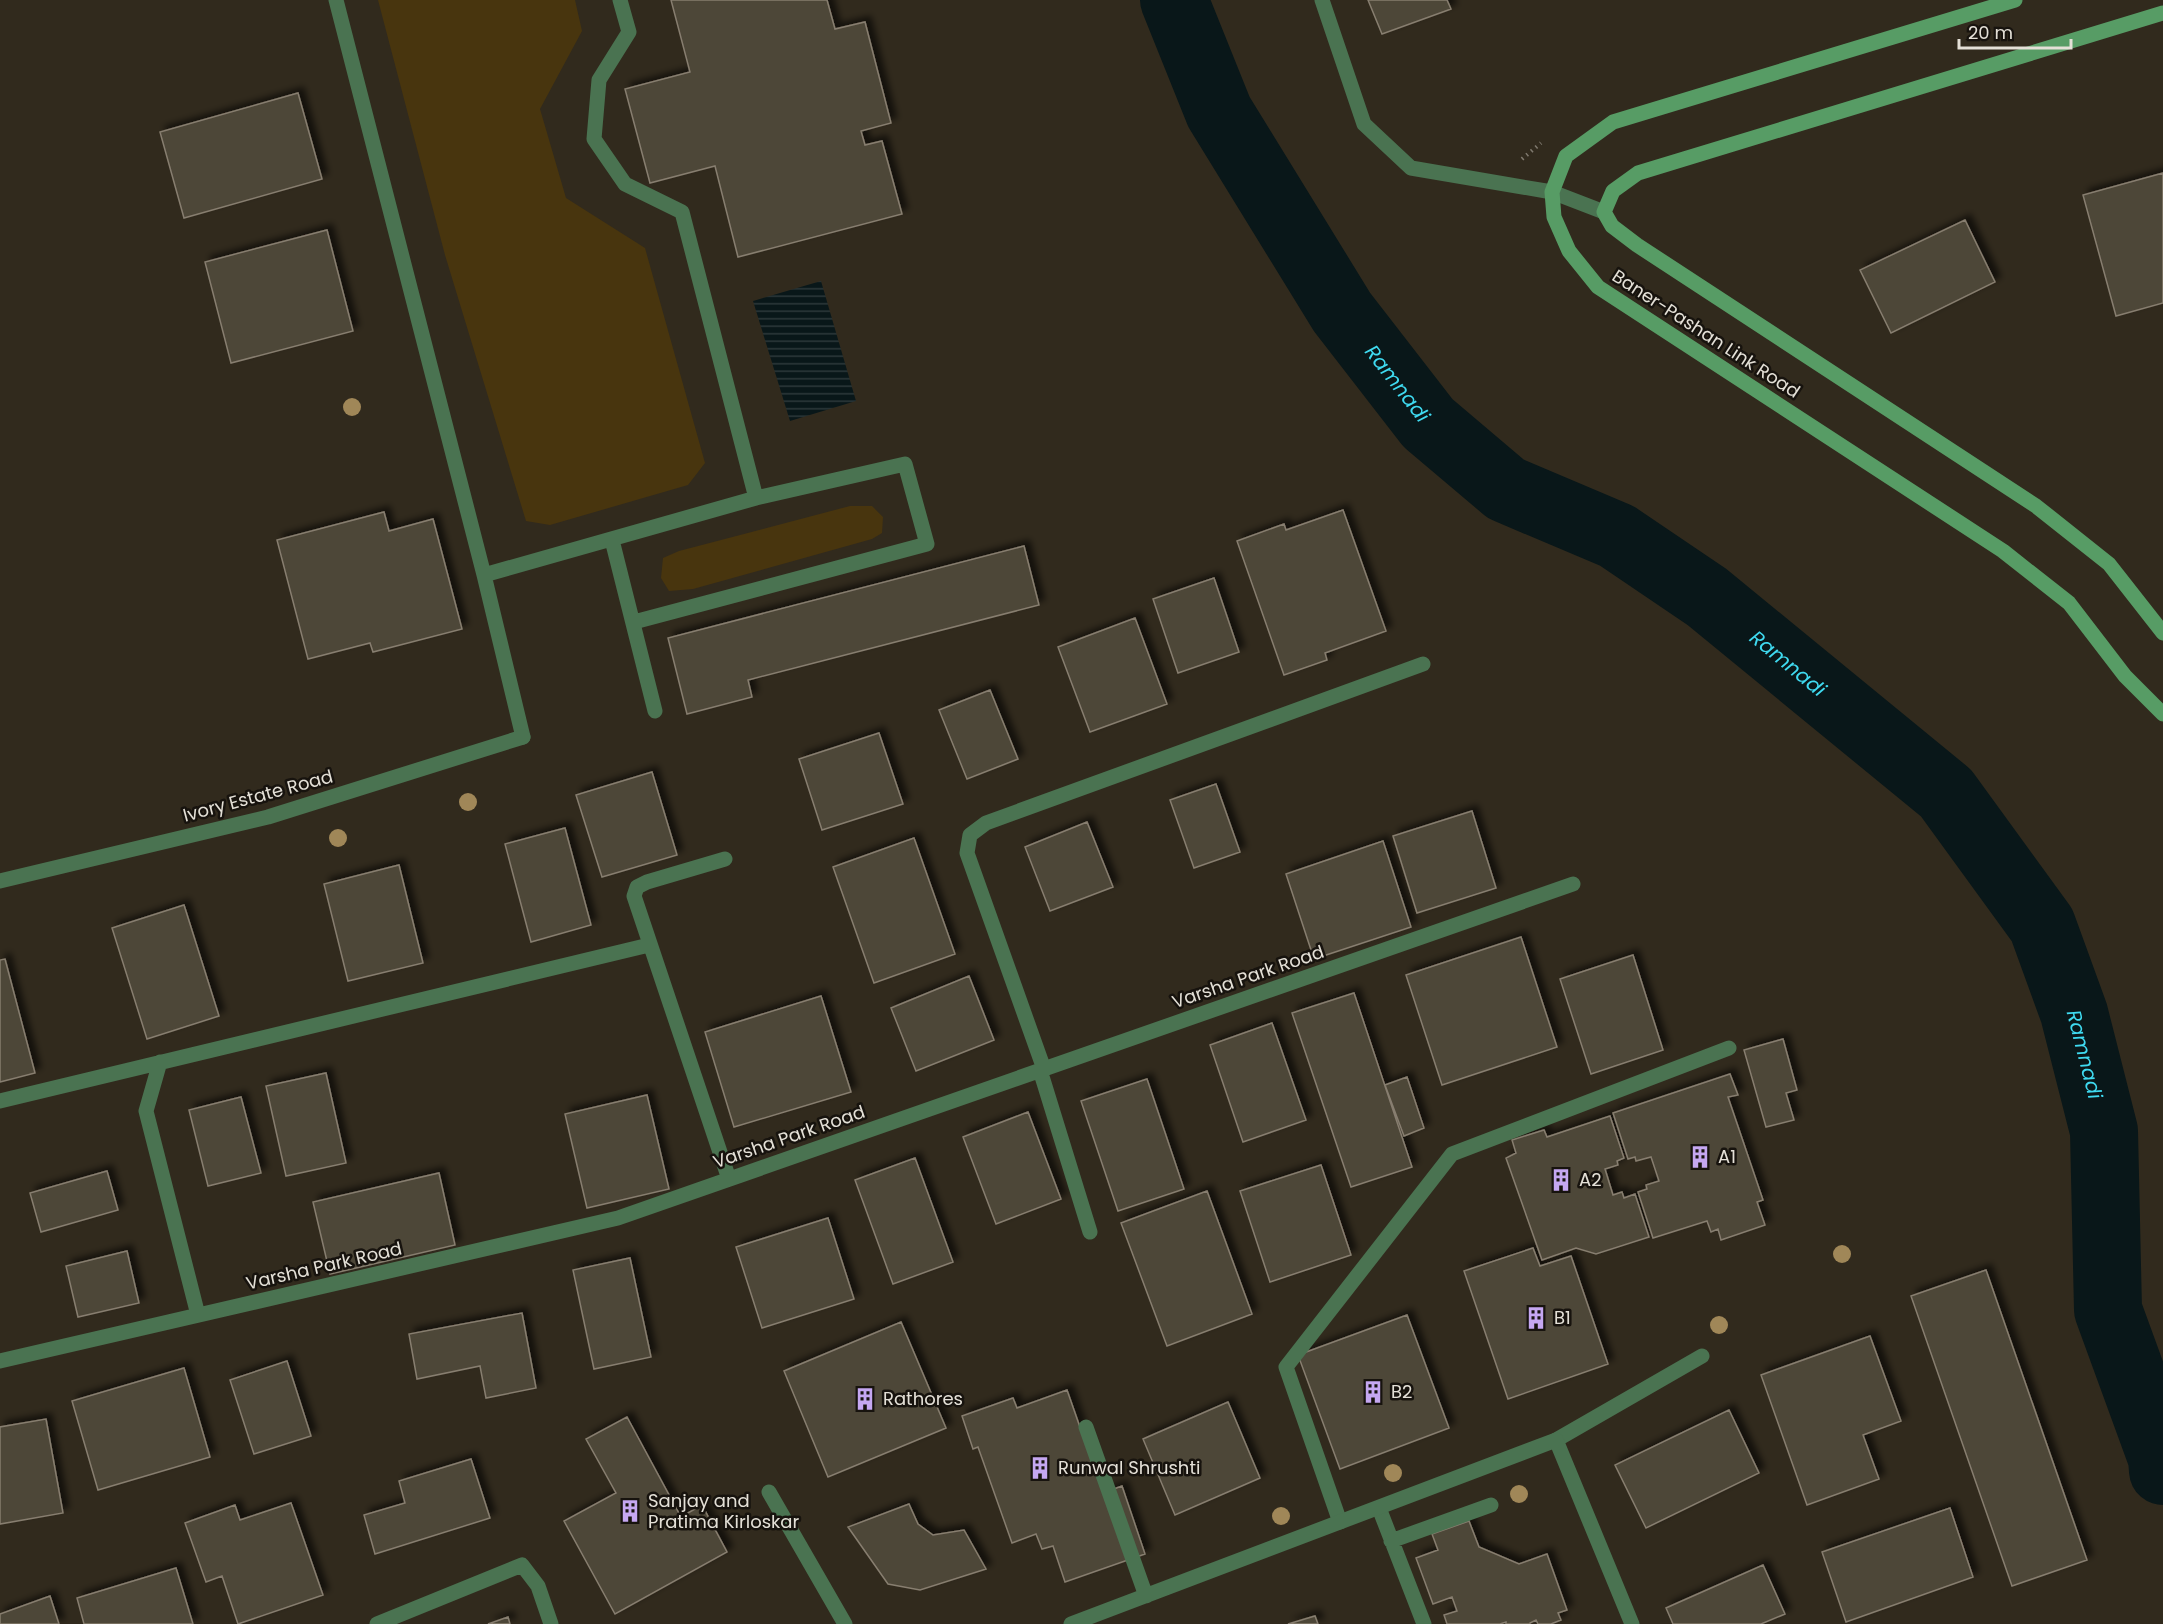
<svg xmlns="http://www.w3.org/2000/svg" width="2163" height="1624" viewBox="0 0 2163 1624" font-family="Poppins,sans-serif">
<defs>
<pattern id="water-rules" width="6" height="5" patternUnits="userSpaceOnUse" patternTransform="scale(1.5)"><rect width="6" height="5" fill="#091719"/><path d="M0 2.5h6" fill="none" stroke="#2d383a"/></pattern>
<filter id="shadow"><feDropShadow dx="5.5" dy="-5.5" stdDeviation="3" flood-color="#0009"/></filter>
</defs>
<rect width="100%" height="100%" fill="#312a1d"/>
<path fill="#48350e" d="M378 0H575L582 31 540 109 566 198 645 248 705 463 688 485 550 525 526 521 445 255Z
M850 506H872L883 517 882 533 872 539 693 589 669 591 661 578 663 558 679 551Z"/>
<path fill="url(#water-rules)" d="M821 281 856 401 790 421 753 301Z"/>
<g fill="none" stroke-linecap="round" stroke-linejoin="round">
<path stroke="#091719" stroke-width="68" id="s1" d="M1174 0 1219 112 1342 312 1428 423 1506 489 1617 536 1707 597 1946 793 2042 925 2074 1013 2104 1131 2108 1310 2162 1458 2163 1471"/>
</g>
<path fill="#4d4638" stroke="#877e6f" stroke-width="1.5" filter="url(#shadow)" d="M671 0H827L835 29 865 22 891 123 861 131 865 145 882 141 902 214 738 257 715 166 650 183 625 89 690 72Z
M1368 0H1447L1451 9 1382 34Z
M298 93 322 179 184 218 160 132Z
M2163 173V303L2116 316 2083 195Z
M1965 220 1995 282 1891 333 1860 270Z
M327 230 353 331 231 363 205 262Z
M1343 510 1386 631 1325 653 1327 660 1284 675 1237 541 1284 524 1286 530Z
M384 512 389 531 433 519 462 629 373 652 370 643 308 659 277 540Z
M1024 546 1039 605 748 680 752 697 687 714 668 638Z
M1214 578 1239 652 1178 673 1153 599Z
M1135 618 1167 704 1090 732 1058 647Z
M990 690 1018 759 967 779 939 710Z
M879 733 903 804 822 830 799 759Z
M652 772 677 855 602 877 576 795Z
M1216 784 1240 852 1194 868 1170 800Z
M1472 811 1496 888 1417 913 1393 836Z
M1087 822 1113 887 1050 911 1025 847Z
M565 828 591 925 531 942 505 844Z
M914 838 955 954 874 983 833 867Z
M1383 841 1411 927 1314 959 1286 874Z
M399 865 423 963 348 981 324 884Z
M184 905 219 1016 147 1039 112 928Z
M1521 937 1557 1047 1442 1085 1406 975Z
M1633 955 1663 1050 1591 1074 1560 979Z
M5 959 35 1073 0 1082V960Z
M969 976 994 1040 916 1071 891 1008Z
M1354 993 1412 1167 1351 1187 1292 1013Z
M821 996 851 1092 734 1127 705 1032Z
M1272 1023 1306 1120 1243 1142 1210 1045Z
M1783 1039 1797 1090 1786 1093 1794 1120 1766 1127 1744 1050Z
M326 1073 346 1163 286 1176 266 1086Z
M1730 1074 1738 1095 1728 1097 1763 1200 1757 1202 1765 1225 1721 1240 1718 1229 1711 1232 1707 1221 1653 1238 1638 1192 1647 1189 1646 1185 1659 1181 1651 1157 1636 1161 1635 1157 1628 1159 1613 1113Z
M1407 1077 1424 1128 1404 1136 1385 1085Z
M1147 1079 1184 1189 1118 1211 1081 1101Z
M647 1095 669 1189 587 1208 565 1114Z
M241 1097 261 1173 208 1186 189 1110Z
M1028 1112 1061 1199 996 1224 963 1137Z
M1610 1116 1624 1158 1617 1161 1618 1165 1605 1169 1613 1195 1622 1192 1624 1198 1635 1194 1649 1237 1596 1254 1576 1248 1542 1260 1506 1158 1516 1153 1512 1140 1544 1130 1547 1137Z
M915 1158 953 1262 893 1284 855 1180Z
M1321 1165 1351 1255 1270 1282 1240 1191Z
M107 1171 118 1210 41 1232 30 1193Z
M439 1173 455 1245 330 1274 313 1202Z
M1207 1191 1252 1314 1167 1346 1121 1223Z
M828 1218 854 1299 762 1328 736 1247Z
M1533 1248 1540 1266 1571 1256 1608 1364 1508 1399 1464 1271Z
M127 1251 139 1303 78 1317 66 1266Z
M630 1258 651 1357 594 1369 573 1270Z
M1986 1270 2087 1560 2012 1586 1911 1296Z
M522 1313 536 1388 486 1398 480 1366 417 1379 409 1334Z
M1407 1315 1449 1428 1340 1469 1298 1355Z
M901 1322 946 1428 828 1477 784 1371Z
M1870 1336 1901 1421 1863 1435 1879 1479 1807 1505 1761 1375Z
M287 1361 311 1436 254 1454 230 1380Z
M184 1368 210 1457 98 1490 72 1401Z
M1067 1390 1103 1493 1122 1486 1145 1554 1065 1582 1053 1546 1042 1549 1036 1534 1012 1543 978 1447 973 1449 962 1416 1013 1398 1017 1408Z
M1228 1402 1260 1478 1175 1515 1143 1439Z
M1729 1410 1759 1473 1646 1528 1615 1465Z
M627 1417 681 1517 702 1505 727 1552 615 1614 564 1521 616 1493 586 1439Z
M46 1419 63 1513 0 1524V1427Z
M471 1459 490 1518 375 1554 364 1515 405 1503 399 1481Z
M291 1503 323 1595 238 1624 222 1576 206 1582 185 1523 235 1505 240 1520Z
M909 1504 918 1524 933 1535 964 1530 986 1569 920 1590 888 1584 848 1527Z
M1950 1508 1973 1577 1846 1622 1822 1552Z
M1469 1521 1479 1547 1519 1564 1547 1554 1567 1610 1558 1613 1561 1620 1551 1624H1538L1536 1620 1530 1623V1624H1506V1622L1500 1624H1447L1444 1615 1457 1611 1452 1597 1433 1604 1416 1558 1438 1550 1432 1534Z
M1763 1565 1785 1614 1761 1624H1673L1666 1608Z
M176 1568 193 1624H84L77 1598Z
M50 1596 59 1624H0V1614Z
M1315 1616 1318 1624H1288Z
M508 1617 510 1624H488Z"/>
<g fill="none" stroke-linecap="round" stroke-linejoin="round">
<path stroke="#7f796e" stroke-width="4" stroke-dasharray="1.5 4.5" stroke-linecap="butt" d="M1522 159 1541 143"/>
<path stroke="#4a7351" stroke-width="15" d="M336 0 484 575 523 737
M612 540 655 711
M484 575 756 498 682 212 625 184 594 139 599 80 629 32 620 0
M634 622 927 544 905 464 756 498
M725 859 647 882 637 887 634 896 729 1179
M160 1062 146 1111 198 1315
M1044 1069 967 853 970 835 986 823 1423 664
M1040 1070 1090 1232
M0 1101 649 945
M0 1361 618 1218 1573 884
M1556 1440 1702 1356
M1379 1508 1424 1624
M1340 1522 1286 1367 1452 1154 1729 1048
M1391 1541 1491 1505
M377 1624 522 1565 538 1586 551 1624"/>
<path stroke="#4a7351" stroke-width="15" d="M1322 0 1364 124 1411 168 1552 192 1604 212
M0 881 268 817 523 737
M1086 1427 1146 1596
M769 1492 845 1624
M1071 1624 1556 1440 1632 1624"/>
<path stroke="#579c65" stroke-width="15" d="M2015 0 1613 122 1566 156 1552 192 1554 217 1569 251 1598 287 2003 551 2069 603 2125 676 2163 714
M2163 13 1638 173 1613 191 1604 212 1612 226 1637 245 2036 506 2109 564 2163 633"/>
</g>
<g fill="#a08758">
<circle cx="352" cy="407" r="9"/>
<circle cx="468" cy="802" r="9"/>
<circle cx="338" cy="838" r="9"/>
<circle cx="1842" cy="1254" r="9"/>
<circle cx="1719" cy="1325" r="9"/>
<circle cx="1393" cy="1473" r="9"/>
<circle cx="1519" cy="1494" r="9"/>
<circle cx="1281" cy="1516" r="9"/>
</g>
<defs>
<g id="building-bare" transform="scale(1.8)"><path d="M-4-6H4V6H1V3H-1V6H-4ZM-2.5-4.3h1.7v1.8h-1.7ZM.8-4.3h1.7v1.8H.8ZM-2.5-1h1.7V.8h-1.7ZM.8-1h1.7V.8H.8Z" fill="#c5a7f1" stroke="#17130e" stroke-width="2.5" paint-order="stroke"/></g>
</defs>
<g fill-rule="evenodd">
<use href="#building-bare" x="1700" y="1157"/>
<use href="#building-bare" x="1561" y="1180"/>
<use href="#building-bare" x="1536" y="1318"/>
<use href="#building-bare" x="1373" y="1392"/>
<use href="#building-bare" x="865" y="1399"/>
<use href="#building-bare" x="1040" y="1468"/>
<use href="#building-bare" x="630" y="1511"/>
</g>
<g text-anchor="middle" stroke-width="5" stroke-linejoin="round" paint-order="stroke">
<g font-size="18" fill="#e4e0d7" stroke="#17130e">
<text transform="translate(1706 334) rotate(33)" y="6">Baner-Pashan Link Road</text>
<text transform="translate(258 796) rotate(-15)" y="6">Ivory Estate Road</text>
<text transform="translate(1248 977) rotate(-19)" y="6">Varsha Park Road</text>
<text transform="translate(789 1137) rotate(-19)" y="6">Varsha Park Road</text>
<text transform="translate(324 1266) rotate(-13)" y="6">Varsha Park Road</text>
</g>
<g font-size="18" fill="#e4e0d7" stroke="#17130e" text-anchor="start">
<text x="1718" y="1163">A1</text>
<text x="1579" y="1186">A2</text>
<text x="1554" y="1324">B1</text>
<text x="1391" y="1398">B2</text>
<text x="883" y="1405">Rathores</text>
<text x="1058" y="1474">Runwal Shrushti</text>
<text x="648" y="1507">Sanjay and<tspan x="648" dy="21">Pratima Kirloskar</tspan></text>
</g>
<g font-size="20" font-style="italic" fill="#3fdaf0" stroke="#17130e">
<text dy="7" stroke="none"><textPath href="#s1" startOffset="446">Ramnadi</textPath></text>
<text dy="7" stroke="none"><textPath href="#s1" startOffset="932">Ramnadi</textPath></text>
<text dy="7" stroke="none"><textPath href="#s1" startOffset="1436">Ramnadi</textPath></text>
</g>
</g>
<path d="M1959 39v9h112v-9" fill="none" stroke="#e4e0d7" stroke-width="3"/>
<text x="1968" y="39" font-size="18" fill="#e4e0d7" stroke="#17130e" stroke-width="4.5" paint-order="stroke">20 m</text>
</svg>
